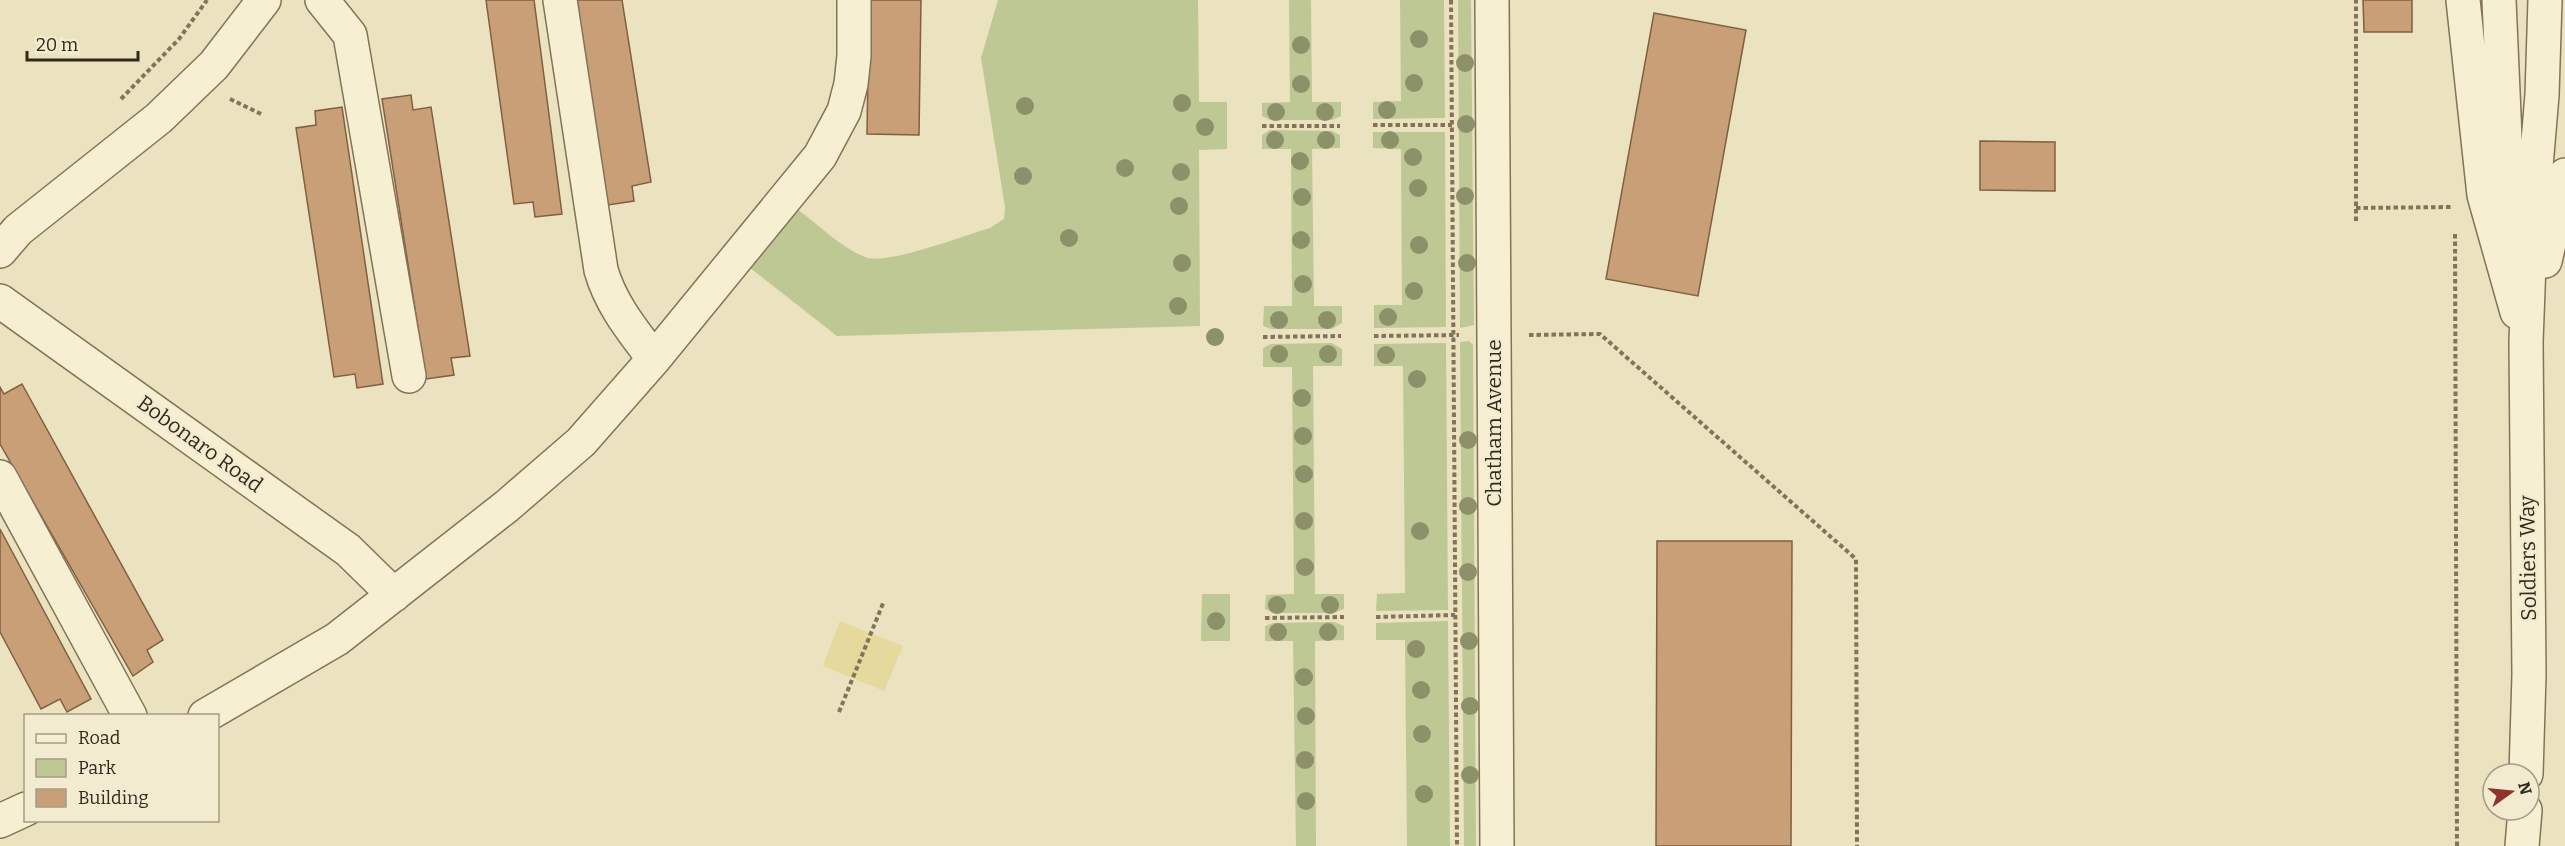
<svg xmlns="http://www.w3.org/2000/svg" width="2565" height="846" viewBox="0 0 2565 846" font-family="Bitter,serif">
<rect width="100%" height="100%" fill="#ebe2bf"/>
<path fill="#bec894" d="M998 0H1198L1199 102H1227V149L1199 150 1200 326 837 336 749 267 797 209C818 224 841 248 865 257 885 266 966 235 990 228L1004 219 1005 207 981 58Z
M1289 0H1311L1312 102H1341V116L1332 120H1270L1262 116V103L1290 102Z
M1400 0H1444L1445 118 1373 119V102L1401 101Z
M1458 0H1471L1474 325 1460 328Z
M1270 130 1332 131 1340 135V148L1312 149 1314 306H1342V323L1332 329H1271L1263 326 1264 306H1292L1291 149H1262V135Z
M1373 132H1445L1446 327 1374 328V305H1402L1401 149 1373 148Z
M1469 341 1473 345 1476 846H1464L1460 342Z
M1332 343 1342 349V366H1313L1315 594H1344V609L1333 613H1273L1265 609 1266 595 1294 594 1292 367H1263V348L1271 344Z
M1446 343 1448 610 1376 611 1377 594 1405 593 1403 366H1374V344Z
M1202 594H1230V641H1201Z
M1448 621 1450 846H1407L1405 640H1376V623Z
M1334 622 1344 626V640L1315 641 1316 846H1296L1293 641H1265V626L1273 623Z"/>
<path fill="#e6d99d" d="M840 621 903 646 884 691 823 666Z"/>
<path fill="#c89f77" stroke="#815f40" stroke-width="1.5" d="M486 0H534L562 214 535 217 533 202 514 204Z
M575 0H622L651 182 632 186 634 201 608 205Z
M869 0H921L919 135 867 134Z
M2363 0H2412V32H2364Z
M1654 13 1746 30 1698 296 1606 279Z
M411 95 413 110 431 107 470 356 451 358 454 375 426 379 382 99Z
M342 107 383 384 357 388 355 374 334 377 296 128 316 125 315 111Z
M1980 141 2055 142V191L1980 190Z
M22 384 163 640 147 650 153 662 133 676 0 444V387L4 394Z
M0 529 91 699 67 712 60 699 41 709 0 632Z
M1657 541H1792L1791 846H1656Z"/>
<g fill="none" stroke-linecap="round" stroke-linejoin="round">
<g stroke="#837359" stroke-width="36">
<path id="minor" d="M322 0 350 35 409 376
M560 0 601 270C611 305 633 331 654 359
M1492 0 1497 846
M2463 0 2484 195 2517 312
M2499 0 2507 184 2514 239
M0 251 18 230 159 118 214 65 264 0
M2545 261 2565 175
M0 301 348 550 394 595
M0 477 130 716
M205 716 337 639 507 506 581 442 654 359 820 156 844 111 851 84 854 56V0
M2526 774 2529 675 2526 342 2530 237 2542 95 2545 0
M0 821 26 809
M2522 846 2525 810"/>
</g>
<path stroke="#837359" stroke-width="4" stroke-dasharray="4.5 3" stroke-linecap="butt" d="M1451 0 1457 846
M121 99 179 39 207 0
M230 99 261 114
M1373 125H1452
M1262 126H1340
M2356 208 2452 207
M2356 221V0
M2455 234 2457 846
M1529 335 1600 334 1856 559 1857 846
M1374 336 1459 335
M1263 337 1341 336
M1376 617 1455 615
M1265 618 1344 617
M839 712 884 601"/>
<use href="#minor" stroke="#f7efd2" stroke-width="33"/>
</g>
<g fill="#8d916a">
<circle cx="1419" cy="39" r="9"/>
<circle cx="1301" cy="45" r="9"/>
<circle cx="1465" cy="63" r="9"/>
<circle cx="1414" cy="83" r="9"/>
<circle cx="1301" cy="84" r="9"/>
<circle cx="1182" cy="103" r="9"/>
<circle cx="1025" cy="106" r="9"/>
<circle cx="1387" cy="110" r="9"/>
<circle cx="1276" cy="112" r="9"/>
<circle cx="1325" cy="112" r="9"/>
<circle cx="1466" cy="124" r="9"/>
<circle cx="1205" cy="127" r="9"/>
<circle cx="1275" cy="140" r="9"/>
<circle cx="1326" cy="140" r="9"/>
<circle cx="1390" cy="140" r="9"/>
<circle cx="1413" cy="157" r="9"/>
<circle cx="1300" cy="161" r="9"/>
<circle cx="1125" cy="168" r="9"/>
<circle cx="1181" cy="172" r="9"/>
<circle cx="1023" cy="176" r="9"/>
<circle cx="1418" cy="188" r="9"/>
<circle cx="1465" cy="196" r="9"/>
<circle cx="1302" cy="197" r="9"/>
<circle cx="1179" cy="206" r="9"/>
<circle cx="1069" cy="238" r="9"/>
<circle cx="1301" cy="240" r="9"/>
<circle cx="1419" cy="245" r="9"/>
<circle cx="1182" cy="263" r="9"/>
<circle cx="1467" cy="263" r="9"/>
<circle cx="1303" cy="284" r="9"/>
<circle cx="1414" cy="291" r="9"/>
<circle cx="1178" cy="306" r="9"/>
<circle cx="1388" cy="317" r="9"/>
<circle cx="1279" cy="320" r="9"/>
<circle cx="1327" cy="320" r="9"/>
<circle cx="1215" cy="337" r="9"/>
<circle cx="1279" cy="354" r="9"/>
<circle cx="1328" cy="354" r="9"/>
<circle cx="1386" cy="355" r="9"/>
<circle cx="1417" cy="379" r="9"/>
<circle cx="1302" cy="398" r="9"/>
<circle cx="1303" cy="436" r="9"/>
<circle cx="1468" cy="440" r="9"/>
<circle cx="1304" cy="474" r="9"/>
<circle cx="1468" cy="506" r="9"/>
<circle cx="1304" cy="521" r="9"/>
<circle cx="1420" cy="531" r="9"/>
<circle cx="1305" cy="567" r="9"/>
<circle cx="1468" cy="572" r="9"/>
<circle cx="1277" cy="605" r="9"/>
<circle cx="1330" cy="605" r="9"/>
<circle cx="1216" cy="621" r="9"/>
<circle cx="1278" cy="632" r="9"/>
<circle cx="1328" cy="632" r="9"/>
<circle cx="1469" cy="641" r="9"/>
<circle cx="1416" cy="649" r="9"/>
<circle cx="1304" cy="677" r="9"/>
<circle cx="1421" cy="690" r="9"/>
<circle cx="1470" cy="706" r="9"/>
<circle cx="1306" cy="716" r="9"/>
<circle cx="1422" cy="734" r="9"/>
<circle cx="1305" cy="760" r="9"/>
<circle cx="1470" cy="775" r="9"/>
<circle cx="1424" cy="794" r="9"/>
<circle cx="1306" cy="801" r="9"/>
</g>
<g text-anchor="middle" stroke-width="5" stroke-linejoin="round" paint-order="stroke">
<g font-size="21" fill="#33291c" stroke="#f3ebcf">
<text transform="translate(1494 423) rotate(-90)" y="7">Chatham Avenue</text>
<text transform="translate(200 444) rotate(36)" y="7">Bobonaro Road</text>
<text transform="translate(2528 558) rotate(-91)" y="7">Soldiers Way</text>
</g>
</g>
<rect x="24" y="714" width="195" height="108" fill="#f3ebcf" stroke="#a69d87" stroke-width="1.5"/>
<rect x="36" y="734" width="30" height="9" fill="#f7efd2" stroke="#a69d87" stroke-width="1.5"/>
<text x="78" y="744" font-size="18" fill="#33291c">Road</text>
<rect x="36" y="759" width="30" height="18" fill="#bec894" stroke="#a69d87" stroke-width="1.5"/>
<text x="78" y="774" font-size="18" fill="#33291c">Park</text>
<rect x="36" y="789" width="30" height="18" fill="#c89f77" stroke="#a69d87" stroke-width="1.5"/>
<text x="78" y="804" font-size="18" fill="#33291c">Building</text>
<g transform="translate(2511 792) rotate(75)"><circle r="28" fill="#f3ebcf" stroke="#a69d87" stroke-width="1.5"/>
<path d="M0-4.5L10 22L0 15L-10 22Z" fill="#8f332c"/>
<text y="-9" font-size="16" font-weight="bold" text-anchor="middle" fill="#33291c">N</text>
</g>
<path d="M27 51v9h111v-9" fill="none" stroke="#33291c" stroke-width="3"/>
<text x="36" y="51" font-size="18" fill="#33291c" stroke="#f3ebcf" stroke-width="4.5" paint-order="stroke">20 m</text>
</svg>
